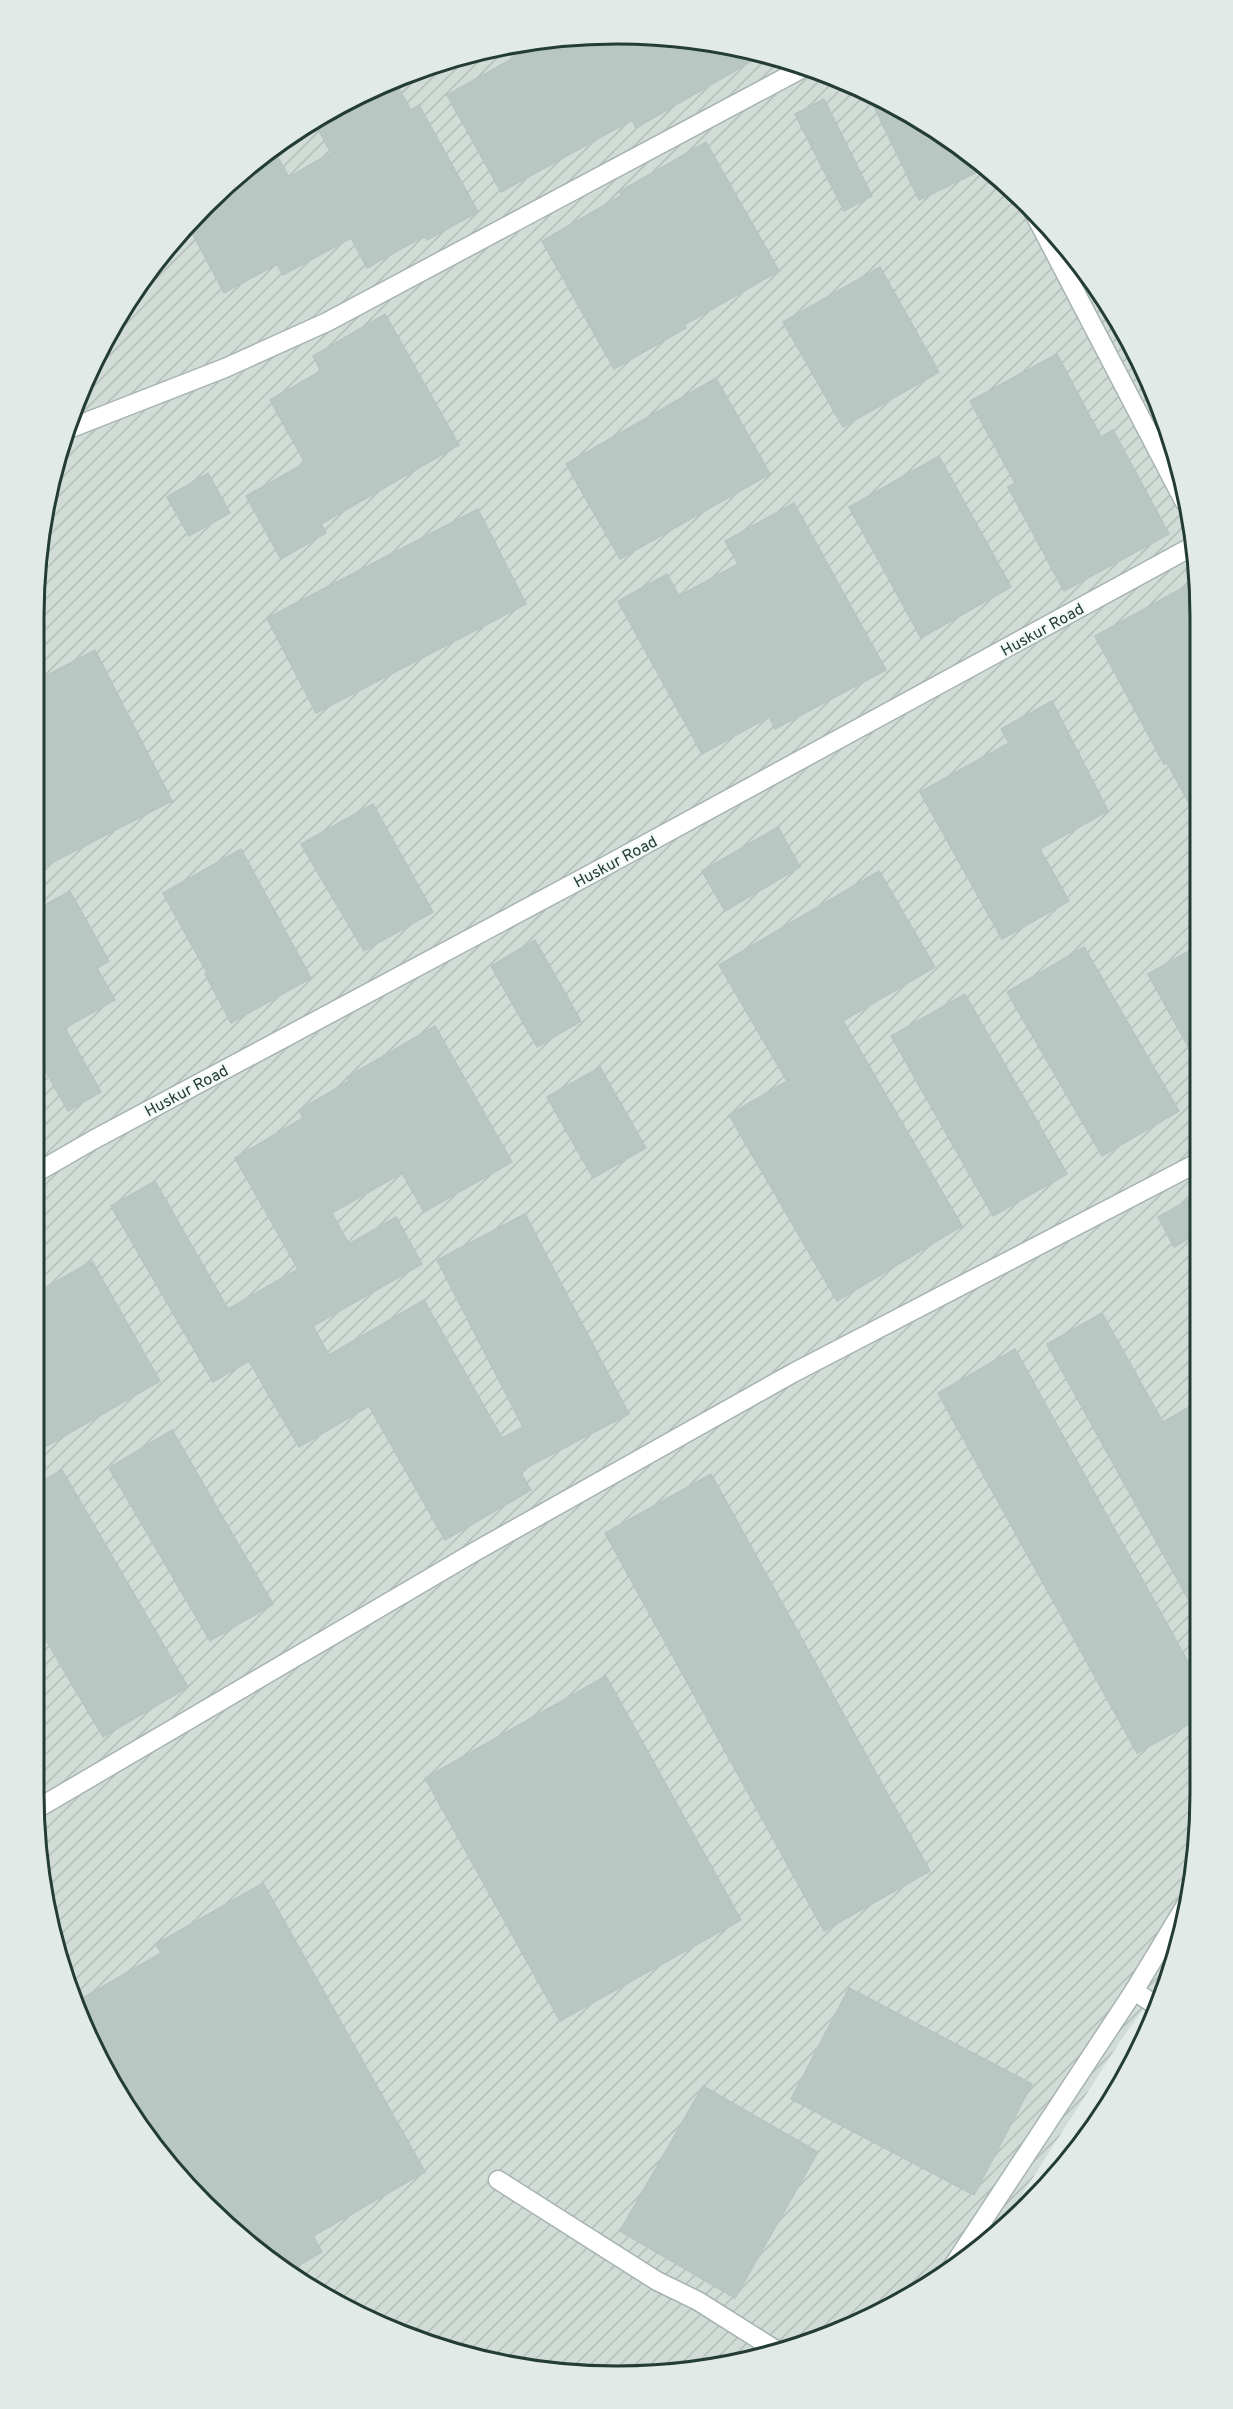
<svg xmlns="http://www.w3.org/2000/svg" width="1233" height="2409" viewBox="0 0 1233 2409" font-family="Overpass,sans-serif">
<defs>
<pattern id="industrial-furrows" width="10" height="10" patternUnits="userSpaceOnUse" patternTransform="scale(1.5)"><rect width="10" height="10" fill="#d1dcd7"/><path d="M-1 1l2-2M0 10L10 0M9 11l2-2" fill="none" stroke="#b3beb9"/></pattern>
</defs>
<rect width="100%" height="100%" fill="#e3ece8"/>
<path fill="url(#industrial-furrows)" d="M655 34 768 53 875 93 1001 178 1080 262 1156 394 1195 540 1199 1830 1180 1944 1170 1971 1119 2043 1000 2229 941 2277 874 2316 768 2356 692 2371 578 2375 466 2356 393 2331 293 2278 232 2231 154 2148 111 2084 64 1980 44 1906 33 1792 34 579 53 465 93 358 154 261 232 178 325 111 429 64 541 38Z"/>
<path fill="#b8c7c1" stroke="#b6c5bf" stroke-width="1.5" d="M655 34 766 53 636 128 632 120 501 192 447 95 549 38Z
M394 80 411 110 419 105 478 212 427 240 424 236 367 268 351 238 283 275 277 264 224 293 188 225 232 178 260 157 265 166 279 159 289 177 331 153 313 120 325 111Z
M866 90 875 93 986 168 919 200Z
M824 99 872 196 844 211 795 114Z
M706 142 779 271 684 325 686 328 614 369 542 241 622 195 619 192Z
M880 267 939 372 843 427 783 322Z
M385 314 459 445 321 524 326 533 281 559 246 496 305 463 270 400 321 371 313 356Z
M1057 354 1101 437 1113 430 1169 534 1064 591 1008 487 1015 483 970 401Z
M716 378 770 474 620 559 566 464Z
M939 456 1011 587 921 638 849 507Z
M208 473 230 513 189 536 167 497Z
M794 503 886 670 775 729 769 717 702 754 618 601 667 574 679 596 738 564 725 541Z
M478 509 526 604 316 713 267 618Z
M1195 581 1196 768V816L1167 763 1164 764 1095 636Z
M95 650 172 801 34 872V682Z
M1052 701 1108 811 1040 849 1069 901 1002 939 920 792 1009 743 1001 729Z
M373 804 433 912 364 951 301 844Z
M778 827 800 867 725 911 702 871Z
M241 849 311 978 231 1023 205 974 207 973 163 893Z
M879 871 935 967 843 1021 962 1226 837 1301 729 1115 787 1081 719 965Z
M70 891 109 961 97 968 115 1000 65 1028 101 1092 68 1111 34 1051V911Z
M535 940 581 1021 537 1047 491 966Z
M1084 947 1179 1111 1102 1156 1007 992Z
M1196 947 1197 1063 1148 974Z
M965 994 1067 1174 993 1216 891 1036Z
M435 1026 512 1162 424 1212 402 1173 332 1213 349 1244 396 1217 422 1264 313 1326 329 1355 424 1300 502 1438 523 1427 437 1260 525 1214 629 1414 520 1471 531 1490 445 1540 369 1406 299 1447 249 1361 213 1382 111 1206 155 1181 228 1309 298 1269 235 1158 303 1118 299 1110 349 1081 347 1077Z
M600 1067 646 1148 593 1178 547 1097Z
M1197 1195V1234L1174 1247 1158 1217Z
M92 1261 160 1381 33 1454 34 1268 45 1288Z
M1102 1313 1163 1422 1198 1402V1617L1047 1344Z
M1015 1349 1198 1680V1719L1137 1753 938 1393Z
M172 1430 273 1604 210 1641 109 1468Z
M62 1470 188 1687 103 1737 33 1618V1486Z
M711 1474 930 1871 824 1931 605 1533Z
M606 1676 741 1920 560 2021 425 1778Z
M263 1883 425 2172 313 2236 322 2252 286 2273 232 2231 154 2148 111 2084 74 2003 161 1953 156 1944Z
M849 1988 1032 2084 974 2195 791 2099Z
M703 2086 818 2152 735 2298 620 2231Z"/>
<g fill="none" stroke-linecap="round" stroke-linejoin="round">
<g stroke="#a6b4af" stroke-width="21">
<path id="minor" d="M1034 213 1184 501
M66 430 225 368 327 322 805 67
M34 1174 93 1140 589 875 1195 545
M35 1810 476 1551 793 1373 1197 1163
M1157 2006 1134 1991 1186 1905
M498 2180 657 2281 698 2301 779 2352
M951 2269 1134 1991"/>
</g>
<use href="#minor" stroke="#fff" stroke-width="18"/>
</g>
<g text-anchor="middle" stroke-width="4.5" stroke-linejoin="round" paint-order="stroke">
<g font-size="16" fill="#233d36" stroke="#f3f9f6">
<text transform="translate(1042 629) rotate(-29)" y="6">Huskur Road</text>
<text transform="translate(615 861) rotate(-28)" y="6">Huskur Road</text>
<text transform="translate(186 1090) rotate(-28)" y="6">Huskur Road</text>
</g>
</g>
<path d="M0 0H1233V2409H0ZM617 44H617A573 573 0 0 1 1190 617V1793A573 573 0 0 1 617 2366H617A573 573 0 0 1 44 1793V617A573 573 0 0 1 617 44Z" fill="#e2eae7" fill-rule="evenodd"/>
<path fill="none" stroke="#233d36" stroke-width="3" d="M617 44H617A573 573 0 0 1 1190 617V1793A573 573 0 0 1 617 2366H617A573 573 0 0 1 44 1793V617A573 573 0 0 1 617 44Z"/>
</svg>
